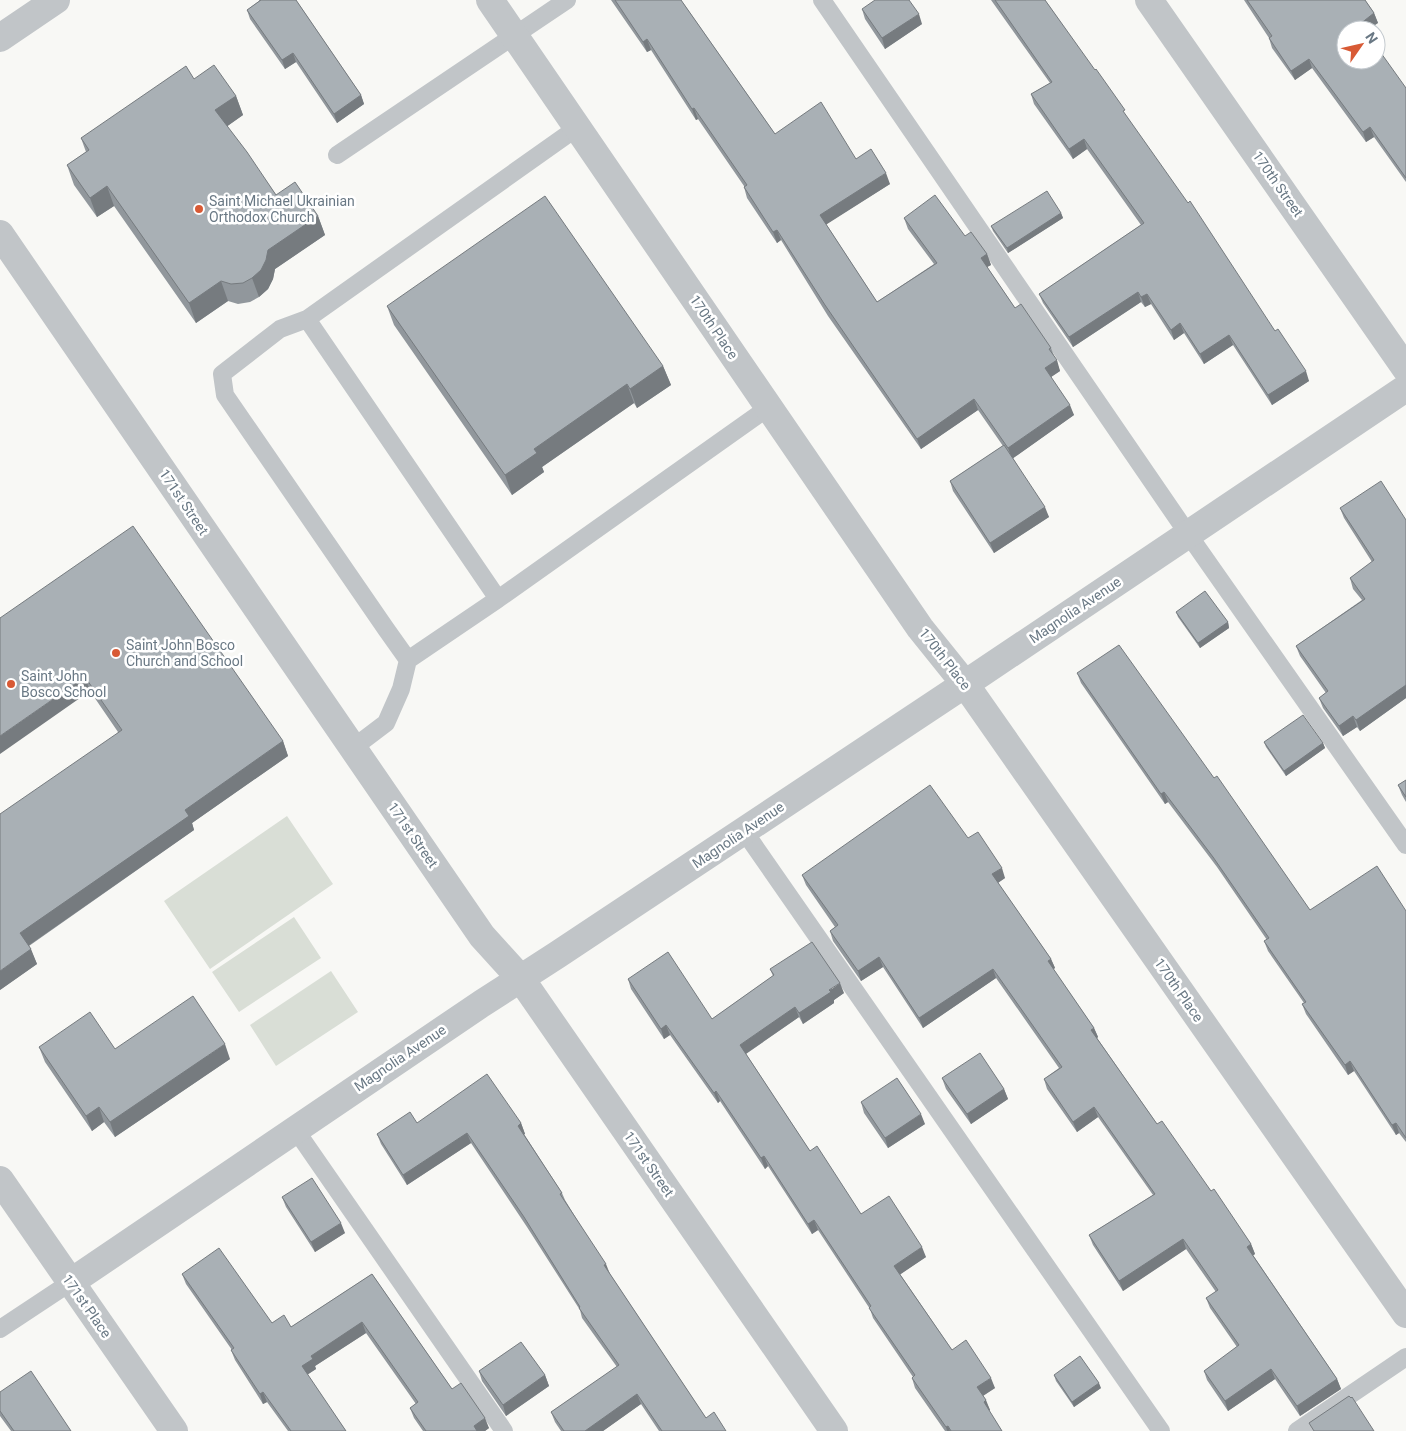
<svg xmlns="http://www.w3.org/2000/svg" width="1406" height="1431" viewBox="0 0 1406 1431" font-family="Roboto,sans-serif">
<rect width="100%" height="100%" fill="#f8f8f5"/>
<path fill="#d9ded6" d="M287 816 333 884 210 969 164 901Z
M294 917 321 958 239 1012 212 972Z
M331 971 358 1012 276 1066 250 1025Z"/>
<g fill="none" stroke-linecap="round" stroke-linejoin="round">
<path stroke="#c1c5c8" stroke-width="18" d="M822 0 1188 534 1406 845
M337 155 567 0
M307 319 578 127
M408 660 498 599
M353 748 386 723 401 689 408 660 386 629 225 395 222 374 280 329 307 319 498 599 769 407
M744 831 1161 1431
M295 1129 504 1431
M0 1329 71 1282
M1297 1431 1406 1357"/>
<path stroke="#c1c5c8" stroke-width="28" d="M490 0 920 628 965 684 1406 1314
M1149 0 1406 369
M0 234 482 936 521 979 834 1431
M0 1180 174 1431
M71 1282 481 1004 557 955 965 684 1406 388"/>
<path stroke="#c1c5c8" stroke-width="28" d="M0 38 56 0"/>
</g>
<path fill="#91979c" d="M259 0H296L361 95 364 104 337 123 296 62 285 69 250 19 247 10 259 1Z
M611 0H681L775 134 856 159 890 184 826 224 877 302 934 264 908 229 904 218 965 236 987 254 991 265 987 267 1015 308 1051 348 1060 371 1051 377 1074 415 1013 458 1049 517 994 553 953 491 950 481 1003 446 978 410 921 449 828 316 781 240 777 243 747 198 744 187V186L698 119 696 120 651 50 647 52Z
M991 0H1045L1128 119 1309 381 1272 405 1233 345 1204 364 1184 333 1174 340 1151 304 1145 307 1141 302 1073 347 1043 303 1039 294 1141 225 1087 149 1073 159 1034 104 1031 94 1050 83Z
M1244 0H1365L1374 13 1378 23 1346 30 1406 88V182L1374 137 1366 142 1312 68 1295 80 1272 48 1269 38Z
M862 9 922 24 885 49 865 19Z
M194 79 236 96 243 115 227 126 276 195 318 216 325 235 275 269 273 279 268 289 259 297 250 302 238 304 228 301 196 323 114 206 97 217 74 185 67 165 86 152 81 138Z
M1061 213 1063 218 1008 253 993 231 991 226Z
M387 306 663 366 671 385 637 408 634 403 542 467 544 472 512 495 394 325Z
M1340 508 1406 520V698L1360 731 1357 727 1343 736 1323 708 1319 698 1326 693 1300 656 1296 646 1362 600 1353 589 1350 578 1372 562 1344 518Z
M1176 612 1228 622 1229 628 1200 648 1178 617Z
M0 618 283 741 288 756 192 823 194 830 29 946 37 964 0 990 118 732 90 691Z
M1077 673 1310 910 1406 911V1142L1399 1133 1396 1135 1354 1071 1348 1075 1306 1014 1302 1004 1304 1003 1268 951 1264 941 1267 940 1217 867 1168 802 1165 804 1081 683Z
M1264 742 1323 743 1325 748 1286 776 1266 747Z
M1406 780V802L1402 795 1398 785Z
M968 838 1005 878 998 883 1051 959 1055 968 1053 969 1094 1028 1098 1037 1097 1038 1157 1124 1211 1191 1251 1244 1255 1254 1253 1255 1337 1379 1341 1389 1300 1416 1275 1379 1228 1411 1207 1380 1204 1371 1237 1347 1210 1308 1206 1298 1216 1292 1186 1249 1123 1291 1093 1245 1089 1235 1153 1195 1098 1117 1077 1132 1047 1089 1044 1079 1059 1068 996 978 923 1028 883 967 861 981 833 941 830 931 835 927 806 885 802 875Z
M770 969 844 993 834 1000V1003L803 1024 799 1017 746 1054 810 1151 861 1214 926 1257 900 1274 952 1350 995 1388 983 1396 990 1410 989 1411 1002 1431H945L915 1388 912 1378 913 1377 873 1318 870 1309 818 1230 812 1234 768 1166 765 1169 720 1101 718 1103 670 1035 664 1039 631 989 628 979 712 1019 773 976Z
M39 1047 115 1049 230 1059 115 1137 104 1122 92 1131 45 1062Z
M942 1078 1004 1089 1008 1099 971 1124 946 1089Z
M861 1102 925 1124 888 1148 864 1113Z
M417 1123H521L525 1134H524L562 1193 565 1200 610 1274 706 1418 726 1431H659L641 1404 603 1431H561L555 1422 551 1412 617 1367 582 1318 580 1310 527 1227 471 1143 407 1185 381 1144 377 1134Z
M282 1197 345 1233 315 1252 286 1207Z
M182 1274 272 1323 291 1327 372 1274 452 1389 489 1428 485 1431H423L414 1418 410 1408 416 1404 366 1333 315 1366 316 1369 307 1375 346 1431H288L267 1402 263 1404 235 1360 231 1350H232L186 1284Z
M479 1371 545 1375 549 1386 506 1416 482 1381Z
M1054 1375 1101 1388 1074 1407 1056 1381Z
M0 1392 71 1431H11L0 1416Z"/>
<path fill="#767b7f" d="M1374 13 1378 23 1368 30H1362L1360 24Z
M919 14 922 24 885 49 882 38Z
M647 39 651 50 647 52 643 42Z
M293 53 296 62 285 69 282 60Z
M1309 59 1312 68 1295 80 1291 71Z
M361 95 364 104 337 123 334 114Z
M236 96 243 115 222 130 215 110Z
M694 108 698 119 696 120 692 109Z
M1370 127 1374 137 1366 142 1363 132Z
M1084 139 1087 149 1073 159 1069 149Z
M886 173 890 184 824 226 820 215Z
M107 186 114 206 97 217 90 198Z
M1061 213 1063 218 1008 253 1007 248Z
M318 216 325 235 275 269 273 279 268 289 259 297 252 278 268 250Z
M777 230 781 240 777 243 773 232Z
M987 254 991 265 985 268 981 258Z
M221 281 228 301 196 323 189 303Z
M1138 292 1141 302 1073 347 1069 337Z
M1147 294 1151 304 1145 307 1141 297Z
M1180 323 1184 333 1174 340 1171 330Z
M1229 335 1233 345 1204 364 1200 354Z
M1057 360 1060 371 1048 379 1045 368Z
M663 366 671 385 637 408 630 389Z
M1306 371 1309 381 1272 405 1268 395Z
M627 384 634 403 542 467 544 472 512 495 505 475 534 449Z
M974 399 978 410 921 449 917 439Z
M1070 405 1074 415 1012 459 1008 448Z
M1045 507 1049 517 994 553 990 543Z
M1228 622 1229 628 1200 648 1198 643Z
M85 677 90 691 0 754V736Z
M1406 685V698L1360 731 1356 720Z
M1353 716 1357 727 1343 736 1339 726Z
M283 741 288 756 192 823 194 830 25 948 20 933 185 810Z
M1323 743 1325 748 1286 776 1284 771Z
M1164 792 1168 802 1165 804 1161 794Z
M1002 868 1005 878 996 884 992 874Z
M31 949 37 964 0 990V971Z
M879 957 883 967 861 981 858 971Z
M1051 959 1055 968 1051 971 1048 961Z
M993 969 996 978 923 1028 919 1018Z
M840 983 844 993 834 1000V1003L803 1024 799 1013Z
M795 1007 799 1017 744 1055 740 1045Z
M666 1025 670 1035 664 1039 661 1029Z
M1094 1028 1098 1037 1095 1040 1091 1030Z
M225 1044 230 1059 115 1137 110 1122Z
M1350 1061 1354 1071 1348 1075 1345 1065Z
M1004 1089 1008 1099 971 1124 967 1114Z
M716 1091 720 1101 718 1103 714 1093Z
M99 1107 104 1122 92 1131 86 1116Z
M1094 1107 1098 1117 1077 1132 1073 1122Z
M921 1114 925 1124 888 1148 885 1138Z
M521 1123 525 1134 522 1136 518 1126Z
M1396 1123 1399 1133 1396 1135 1392 1125Z
M467 1133 471 1143 407 1185 403 1175Z
M764 1156 768 1166 765 1169 761 1158Z
M814 1220 818 1230 812 1234 808 1224Z
M341 1223 345 1233 315 1252 311 1242Z
M1183 1239 1186 1249 1123 1291 1119 1281Z
M1251 1244 1255 1254 1251 1257 1247 1247Z
M922 1247 926 1257 898 1276 894 1266Z
M606 1264 610 1274 604 1265Z
M362 1322 366 1333 315 1366 316 1369 305 1376 302 1366 311 1356Z
M1271 1369 1275 1379 1228 1411 1225 1401Z
M545 1375 549 1386 506 1416 503 1405Z
M991 1378 995 1388 981 1397 977 1387Z
M1337 1379 1341 1389 1300 1416 1297 1406Z
M1099 1383 1101 1388 1074 1407 1072 1402Z
M263 1392 267 1402 263 1404 260 1394Z
M637 1394 641 1404 603 1431H585Z
M986 1400 990 1410 987 1412 984 1402Z
M485 1418 489 1428 485 1431H476L474 1426Z
M948 1426 950 1431H947L946 1427Z"/>
<path fill="#a9b0b5" stroke="#767b7f" d="M261 0H296L361 95 334 114 293 53 282 60 247 10Z
M615 0H681L775 134 821 102 856 159 871 149 886 173 820 215 877 302 937 263 904 218 935 195 965 236 971 232 987 254 981 258 1015 308 1021 304 1051 348 1049 349 1057 360 1045 368 1070 405 1008 448 974 399 917 439 825 305 777 230 773 232 744 187 747 185 694 108 692 109 647 39 643 42Z
M875 0H909L919 14 882 38 862 9Z
M995 0H1045L1095 70 1096 69 1125 110 1123 111 1188 203 1190 201 1275 331 1278 329 1306 371 1268 395 1229 335 1200 354 1180 323 1171 330 1147 294 1141 297 1138 292 1069 337 1039 294 1144 223 1084 139 1069 149 1031 94 1052 82Z
M1247 0H1365L1374 13 1360 24 1364 30H1346V60H1376V46L1406 88V178L1370 127 1363 132 1309 59 1291 71 1269 38 1272 36Z
M214 65 236 96 215 110 247 152 276 195 295 182 318 216 268 250 266 260 261 270 252 278 243 283 231 284 221 281 189 303 107 186 90 198 67 165 89 150 81 138 186 66 194 79Z
M1047 191 1061 213 1007 248 991 226Z
M545 196 663 366 630 389 627 384 534 449 537 453 505 475 387 306Z
M1004 445 1045 507 990 543 950 481Z
M1381 481 1406 520V685L1356 720 1353 716 1339 726 1319 698 1328 691 1296 646 1365 599 1350 578 1374 560 1340 508Z
M133 526 283 741 185 810 189 816 20 933 31 949 0 971V814L122 730 85 677 0 736V618Z
M1205 591 1228 622 1198 643 1176 612Z
M1119 645 1214 778 1217 776 1310 910 1377 866 1406 911V1138L1396 1123 1392 1125 1350 1061 1345 1065 1302 1004 1306 1002 1264 941 1269 938 1213 857 1164 792 1161 794 1077 673Z
M1303 715 1323 743 1284 771 1264 742Z
M1406 780V797L1398 785Z
M930 785 968 838 978 832 1002 868 992 874 1051 959 1048 961 1094 1028 1091 1030 1157 1124 1162 1121 1211 1191 1214 1189 1251 1244 1247 1247 1337 1379 1297 1406 1271 1369 1225 1401 1204 1371 1239 1345 1206 1298 1218 1290 1183 1239 1119 1281 1089 1235 1155 1194 1094 1107 1073 1122 1044 1079 1062 1067 993 969 919 1018 879 957 858 971 830 931 838 925 802 875Z
M812 942 840 983 829 990 831 992 799 1013 795 1007 740 1045 810 1151 817 1146 861 1214 889 1196 922 1247 894 1266 952 1350 966 1340 991 1378 977 1387 986 1400 984 1402 1002 1431H951L948 1426 946 1427 912 1378 915 1375 869 1308 871 1306 814 1220 808 1224 764 1156 761 1158 716 1091 714 1093 666 1025 661 1029 628 979 668 952 712 1019 774 975 770 969Z
M193 996 225 1044 110 1122 99 1107 86 1116 39 1047 90 1012 115 1049Z
M980 1053 1004 1089 967 1114 942 1078Z
M487 1074 521 1123 518 1126 562 1193 560 1194 606 1264 604 1265 706 1418 714 1412 726 1431H662L637 1394 585 1431H564L551 1412 619 1365 579 1308 580 1307 524 1217 467 1133 403 1175 377 1134 410 1112 417 1123Z
M897 1078 921 1114 885 1138 861 1102Z
M312 1178 341 1223 311 1242 282 1197Z
M219 1248 272 1323 284 1315 291 1327 372 1274 452 1389 461 1383 485 1418 474 1426 477 1431H426L410 1408 418 1402 362 1322 311 1356 313 1359 302 1366 346 1431H291L263 1392 260 1394 231 1350 234 1348 182 1274Z
M521 1342 545 1375 503 1405 479 1371Z
M1080 1356 1099 1383 1072 1402 1054 1375Z
M31 1371 71 1431H14L0 1411V1392Z
M1349 1396 1351 1398 1352 1397 1374 1431H1314L1309 1423Z"/>
<g fill="#d85a35" stroke="#fff" stroke-width="2">
<circle cx="199" cy="209" r="5"/>
<circle cx="116" cy="653" r="5"/>
<circle cx="11" cy="684" r="5"/>
</g>
<g text-anchor="middle" stroke-width="5" stroke-linejoin="round" paint-order="stroke">
<g font-size="14" fill="#697884" stroke="#fff">
<text transform="translate(1278 184) rotate(55)" y="5">170th Street</text>
<text transform="translate(714 327) rotate(56)" y="5">170th Place</text>
<text transform="translate(184 502) rotate(56)" y="5">171st Street</text>
<text transform="translate(1075 610) rotate(-34)" y="5">Magnolia Avenue</text>
<text transform="translate(945 659) rotate(52)" y="5">170th Place</text>
<text transform="translate(413 835) rotate(55)" y="5">171st Street</text>
<text transform="translate(738 835) rotate(-34)" y="5">Magnolia Avenue</text>
<text transform="translate(1179 990) rotate(55)" y="5">170th Place</text>
<text transform="translate(400 1058) rotate(-34)" y="5">Magnolia Avenue</text>
<text transform="translate(649 1164) rotate(55)" y="5">171st Street</text>
<text transform="translate(87 1306) rotate(55)" y="5">171st Place</text>
</g>
<g font-size="14" fill="#697884" stroke="#fff" text-anchor="start">
<text x="209" y="206">Saint Michael Ukrainian<tspan x="209" dy="16">Orthodox Church</tspan></text>
<text x="126" y="650">Saint John Bosco<tspan x="126" dy="16">Church and School</tspan></text>
<text x="21" y="681">Saint John<tspan x="21" dy="16">Bosco School</tspan></text>
</g>
</g>
<g transform="translate(1361 45) rotate(56)"><circle r="24" fill="#ffffff" stroke="#c3c9ce"/>
<path d="M0-4L9 19L0 12L-9 19Z" fill="#d85a35"/>
<text y="-8" font-size="14" font-weight="bold" text-anchor="middle" fill="#697884">N</text>
</g>
</svg>
